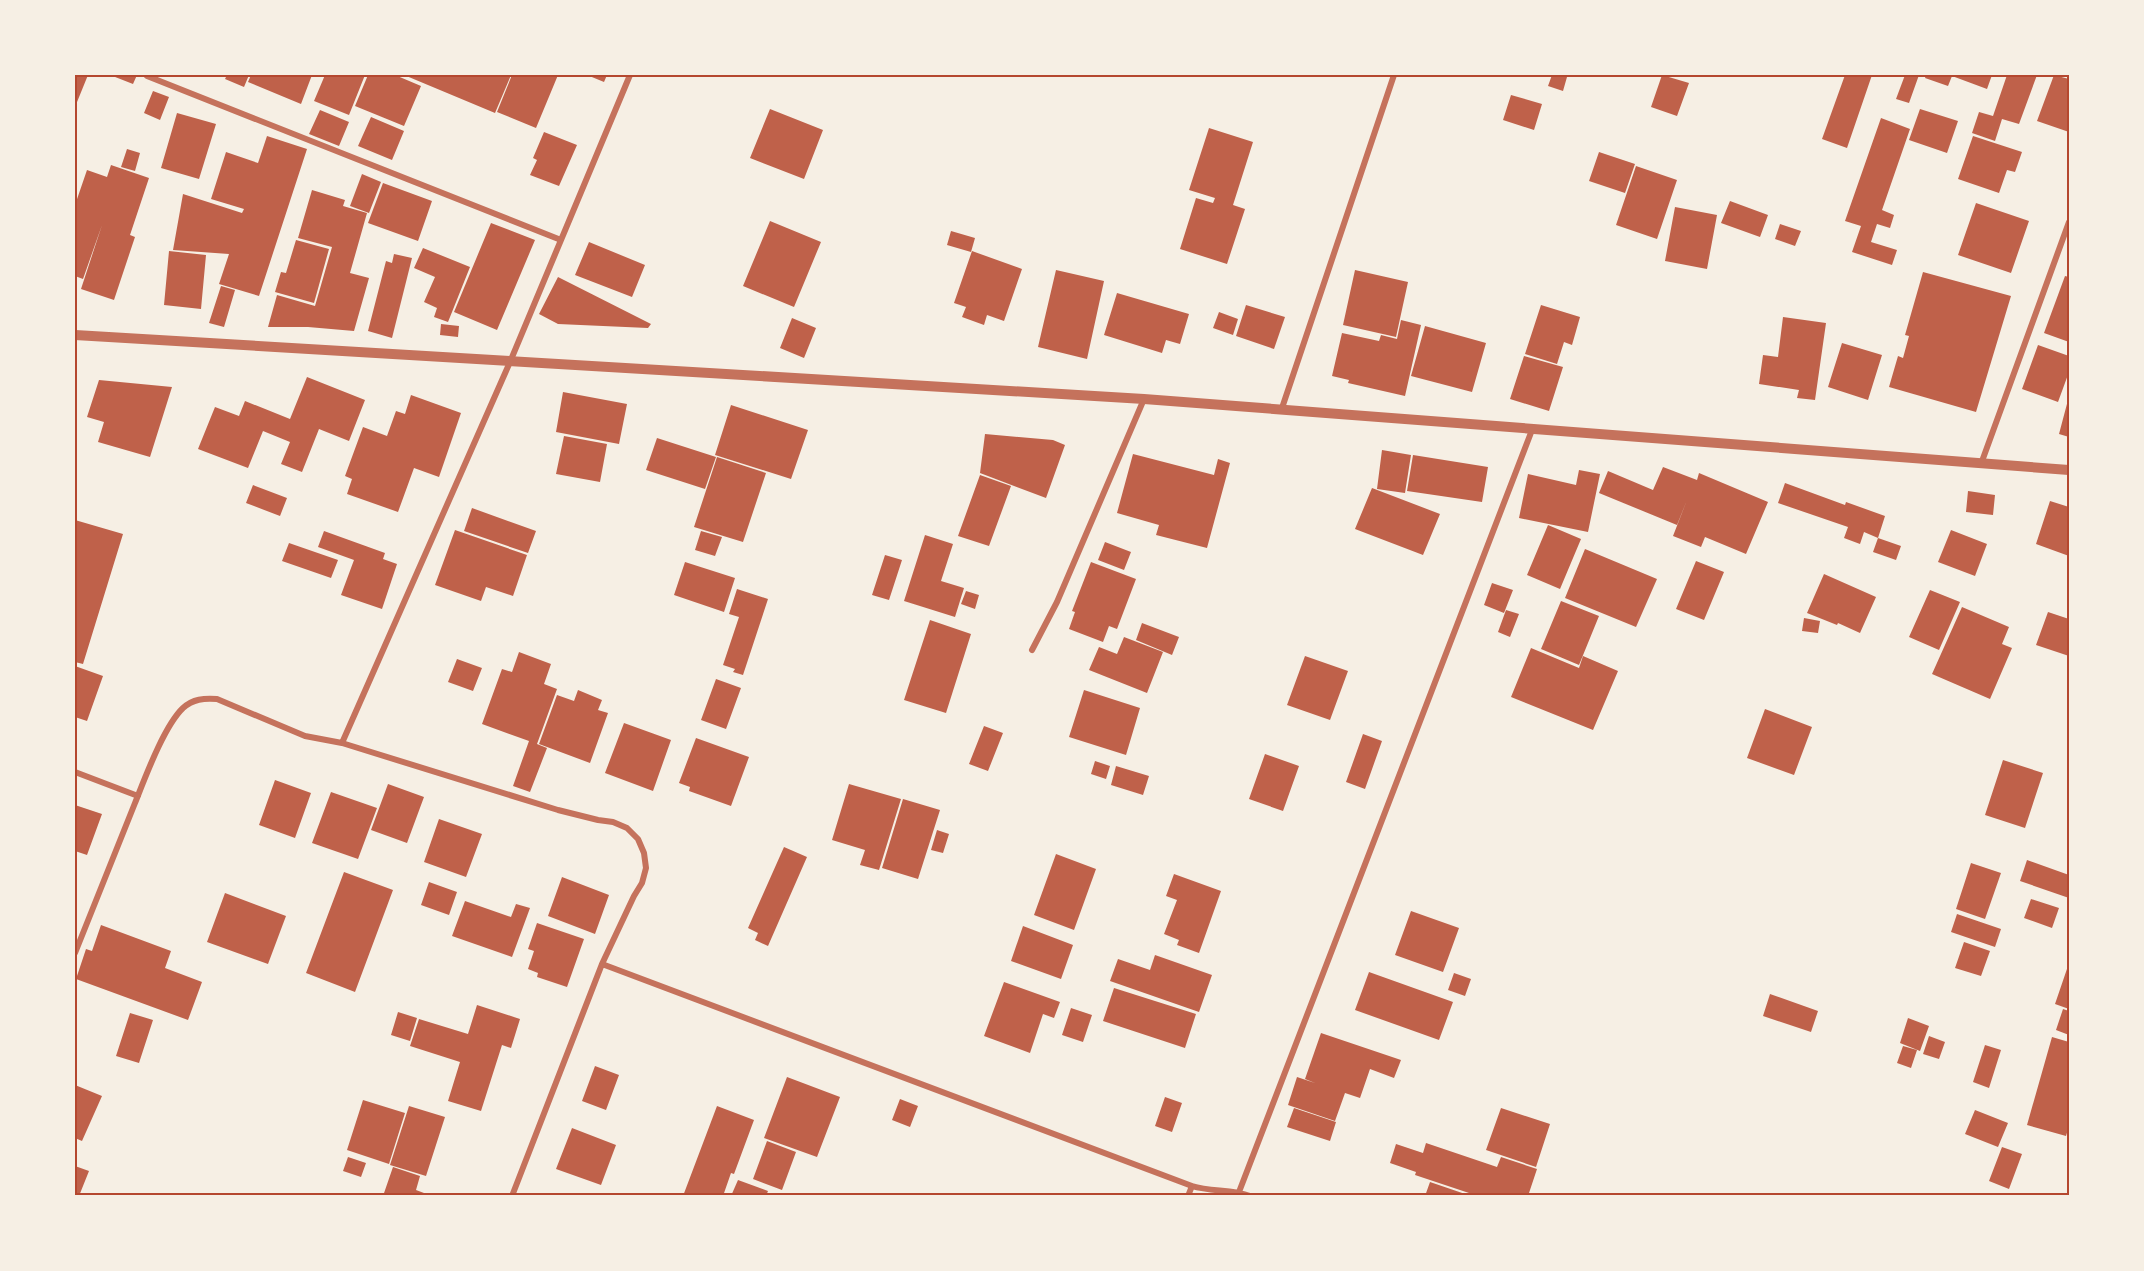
<svg xmlns="http://www.w3.org/2000/svg" width="2144" height="1271" viewBox="0 0 2144 1271" font-family="'Asap Condensed',sans-serif">
<rect width="100%" height="100%" fill="#f6efe4"/>
<path fill="#bf614a" d="M75 75H88L75 107Z
M110 75H137L133 84Z
M227 75H249L244 87 225 79Z
M251 75H312L301 104 248 82Z
M325 75H365L349 115 314 101Z
M368 75H395L421 86 404 126 355 106Z
M404 75H511L495 113Z
M512 75H558L536 128 497 112Z
M587 75H607L604 82Z
M1552 75 1567 77 1563 91 1548 86Z
M1662 75 1689 83 1677 116 1651 107Z
M1845 75H1872L1847 148 1822 139Z
M1905 75H1919L1909 103 1896 99Z
M1926 75H1992L1987 89 1952 76 1948 86 1925 78Z
M2007 75H2037L2019 124 2002 119 1995 141 1972 133 1979 112 1993 116Z
M2054 75 2069 79V132L2037 121Z
M153 91 169 97 160 120 144 113Z
M1511 95 1542 104 1534 130 1503 120Z
M770 109 823 130 804 179 750 158Z
M1920 109 1958 121 1947 153 1909 140Z
M320 110 349 122 339 146 309 134Z
M177 113 216 124 199 179 161 168Z
M371 117 404 131 392 160 358 146Z
M1881 118 1910 129 1882 210 1894 215 1890 228 1877 224 1871 242 1897 250 1892 265 1852 252 1861 226 1845 221Z
M1209 128 1253 142 1233 205 1245 209 1227 264 1180 249 1196 198 1213 203 1215 198 1189 190Z
M544 132 577 145 559 186 530 175 537 160 533 158Z
M267 136 307 149 259 296 219 284 229 254 173 250 183 194 242 213 244 209 211 199 226 152 258 163Z
M1973 136 2022 152 2015 172 2007 170 1999 193 1958 179Z
M127 149 140 153 135 171 121 167Z
M1599 152 1635 164 1625 193 1589 181Z
M111 165 149 178 130 235 135 237 114 300 81 289 102 225 83 279 75 276V205L87 170 107 177Z
M1636 166 1677 180 1657 239 1616 225Z
M362 174 381 182 369 213 350 206Z
M383 183 432 201 418 241 368 223Z
M312 190 345 200 343 206 367 213 350 273 369 278 354 331 308 327H268L277 295 315 306 332 247 298 238Z
M1730 201 1768 215 1760 237 1721 223Z
M1976 203 2029 221 2011 273 1958 255Z
M1675 207 1717 215 1707 269 1665 261Z
M770 221 821 242 794 307 743 286Z
M491 223 535 240 497 330 454 312Z
M1780 224 1801 231 1795 246 1775 239Z
M951 231 975 238 971 252 947 245Z
M296 240 329 249 314 303 275 292 281 272 286 273Z
M589 242 645 265 632 297 575 275Z
M423 248 470 267 448 322 434 317 437 308 424 302 435 277 414 268Z
M169 251 206 255 201 309 164 305Z
M972 251 1022 269 1004 321 987 315 984 325 962 317 966 307 954 303Z
M394 254 412 258 392 338 368 331 386 261 392 263Z
M1056 270 1104 281 1087 359 1038 347Z
M1355 270 1408 282 1396 337 1343 325Z
M1923 272 2011 296 1976 412 1889 387 1898 356 1903 358 1909 336 1905 335Z
M2065 276 2069 277V342L2044 333Z
M558 277 651 324 648 328 558 324 539 314Z
M221 286 235 290 224 327 209 323Z
M1117 293 1189 314 1180 344 1166 340 1162 353 1104 335Z
M1246 305 1285 317 1274 349 1236 336Z
M1541 305 1580 317 1572 345 1564 342 1557 364 1525 354Z
M1219 312 1238 319 1233 335 1213 328Z
M1783 317 1826 323 1815 400 1797 398 1799 390 1759 384 1763 355 1778 357Z
M792 318 816 328 804 358 780 348Z
M1401 320 1421 325 1405 396 1348 383 1349 380 1332 376 1342 333 1379 341 1381 335 1397 339Z
M441 324 459 326 458 337 440 335Z
M1425 326 1486 343 1472 392 1411 376Z
M1842 343 1882 355 1868 400 1828 387Z
M2038 345 2069 356V372L2058 402 2022 389Z
M1524 356 1563 367 1549 411 1510 399Z
M307 377 365 400 349 441 319 429 302 472 281 464 290 442 263 431 248 468 198 449 215 407 239 416 245 401 290 419Z
M99 380 172 387 150 457 98 442 104 422 87 417Z
M563 392 627 404 619 444 556 432Z
M411 395 461 413 439 477 414 468 398 512 347 494 352 479 345 476 363 427 387 436 396 411 405 414Z
M2068 400H2069V437L2059 434Z
M731 405 808 430 791 479 715 455Z
M985 434 1053 440 1065 445 1046 498 980 473Z
M564 436 607 444 600 482 556 474Z
M657 438 716 457 705 489 646 470Z
M1382 450 1411 455 1405 493 1377 489Z
M1133 454 1214 475 1218 459 1230 463 1207 548 1156 535 1159 525 1117 513Z
M1413 455 1488 467 1482 502 1407 491Z
M717 457 766 473 743 542 694 527Z
M1663 467 1697 480 1699 473 1768 502 1746 554 1705 537 1701 547 1673 536 1687 500 1677 525 1599 493 1608 471 1653 490Z
M1579 470 1600 474 1588 532 1519 518 1528 474 1576 485Z
M980 475 1011 486 989 546 958 536Z
M1785 483 1845 505 1846 502 1885 516 1878 538 1864 532 1860 544 1844 538 1848 527 1778 503Z
M253 485 287 498 280 516 246 503Z
M1372 488 1440 514 1423 555 1355 529Z
M1968 491 1995 495 1993 515 1966 512Z
M2050 501 2069 507V556L2036 544Z
M472 508 536 531 528 553 464 531Z
M75 520 123 534 83 664 75 662Z
M1548 525 1581 539 1560 589 1527 575Z
M455 530 527 555 513 596 486 587 481 601 435 585Z
M1951 530 1987 544 1975 576 1938 562Z
M324 531 385 553 383 559 397 564 382 609 341 595 354 560 318 547Z
M701 531 722 537 715 556 695 550Z
M925 535 953 544 941 581 964 588 955 617 904 601Z
M1878 538 1901 546 1896 560 1873 552Z
M1105 542 1131 552 1124 570 1098 560Z
M289 543 338 560 331 578 282 561Z
M1585 549 1657 579 1636 627 1565 598Z
M885 555 902 560 889 600 872 595Z
M1696 561 1724 572 1704 620 1676 609Z
M685 562 735 578 724 612 674 595Z
M1091 562 1136 579 1117 629 1109 626 1103 642 1069 629 1075 612 1072 611Z
M1824 574 1876 597 1860 633 1838 623 1837 625 1807 613Z
M1492 583 1513 590 1504 613 1484 605Z
M737 589 768 599 743 675 733 672 735 669 723 665 739 617 729 614Z
M1930 590 1960 602 1939 650 1909 637Z
M966 591 979 595 975 609 961 604Z
M1561 601 1599 616 1579 665 1541 649Z
M1962 607 2009 627 2002 644 2012 648 1990 699 1932 674Z
M1506 610 1519 614 1510 637 1498 632Z
M2048 612 2069 619V656L2036 645Z
M1804 618 1820 621 1818 633 1802 631Z
M930 620 971 634 946 713 904 700Z
M1142 623 1179 637 1172 655 1136 640Z
M1124 637 1163 652 1147 693 1089 670 1099 647 1117 654Z
M1531 648 1579 668 1583 656 1618 671 1593 730 1511 697Z
M519 652 551 664 544 684 557 689 537 744 547 748 530 792 513 786 529 741 482 724 502 669 512 672Z
M1305 656 1348 671 1330 720 1287 705Z
M457 659 482 668 473 691 448 682Z
M75 666 103 676 87 721 75 717Z
M716 679 741 688 726 729 701 720Z
M578 690 602 700 598 710 608 713 590 763 539 744 557 695 574 701Z
M1084 690 1140 708 1126 755 1069 737Z
M1765 709 1812 727 1794 775 1747 758Z
M624 723 671 740 653 791 605 773Z
M984 726 1003 733 988 771 969 764Z
M1363 734 1382 741 1365 789 1346 782Z
M696 738 749 757 731 806 689 791 690 787 679 783Z
M1265 754 1299 766 1283 811 1249 799Z
M2003 760 2043 773 2025 828 1985 815Z
M1095 761 1110 766 1106 779 1091 774Z
M1116 766 1149 776 1143 795 1111 785Z
M275 780 311 793 295 838 259 825Z
M388 784 424 797 407 843 371 830Z
M849 784 901 799 879 870 860 865 865 850 832 840Z
M331 792 377 808 358 859 312 843Z
M903 799 940 810 918 879 882 868Z
M75 805 102 814 87 855 75 851Z
M439 819 482 834 466 877 424 862Z
M937 830 949 834 943 853 931 850Z
M784 847 807 857 768 946 755 940 758 933 748 928Z
M1056 854 1096 869 1074 930 1034 915Z
M2027 860 2069 875V898L2020 881Z
M1971 863 2001 873 1985 919 1956 909Z
M344 872 393 890 355 992 306 973Z
M1174 874 1221 891 1199 953 1177 945 1179 940 1164 934 1177 900 1166 896Z
M562 877 609 895 595 934 548 916Z
M429 882 457 892 449 915 421 905Z
M225 893 286 916 268 964 207 942Z
M2031 899 2059 908 2052 928 2024 918Z
M465 901 511 917 516 904 530 908 512 957 452 936Z
M1411 911 1459 928 1443 972 1395 955Z
M1957 914 2001 929 1995 947 1951 932Z
M537 923 584 939 567 987 537 977 538 973 528 969 534 951 528 949Z
M101 925 171 951 165 968 202 982 188 1020 76 979 86 949 92 951Z
M1023 926 1073 945 1061 979 1011 961Z
M1964 942 1990 951 1981 976 1955 968Z
M1155 955 1212 975 1199 1012 1110 981 1118 959 1150 970Z
M2069 963V1009L2055 1004Z
M1369 972 1453 1002 1439 1040 1355 1010Z
M1454 973 1471 979 1465 996 1448 990Z
M1004 982 1060 1002 1054 1018 1043 1014 1030 1053 984 1036Z
M1114 988 1196 1014 1185 1048 1103 1021Z
M1770 994 1818 1011 1811 1032 1763 1016Z
M477 1005 520 1019 511 1048 502 1045 481 1111 448 1101 460 1062 410 1046 419 1019 468 1034Z
M1071 1008 1092 1015 1083 1042 1062 1035Z
M2063 1009 2069 1011V1035L2056 1030Z
M398 1012 417 1018 410 1041 391 1035Z
M130 1013 153 1020 139 1063 116 1056Z
M1908 1018 1929 1026 1920 1051 1900 1043Z
M1321 1033 1401 1060 1394 1078 1370 1069 1360 1098 1345 1093 1335 1121 1288 1105 1297 1077 1315 1083 1305 1079Z
M1929 1036 1945 1042 1939 1059 1923 1054Z
M2052 1037 2069 1042V1126L2066 1136 2027 1125Z
M1985 1045 2001 1050 1989 1088 1973 1082Z
M1903 1046 1917 1050 1911 1068 1897 1063Z
M595 1066 619 1075 606 1110 582 1101Z
M787 1077 840 1097 817 1157 764 1138Z
M75 1085 102 1096 82 1141 75 1138Z
M1165 1097 1182 1103 1172 1132 1155 1126Z
M900 1099 918 1106 910 1127 892 1120Z
M363 1100 405 1113 389 1164 347 1150Z
M409 1106 445 1117 426 1176 390 1165Z
M717 1106 754 1120 734 1174 731 1173 723 1196H683Z
M1294 1108 1336 1122 1330 1141 1287 1127Z
M1501 1108 1550 1124 1536 1167 1486 1150Z
M1975 1110 2008 1123 1998 1147 1965 1134Z
M572 1128 616 1145 601 1185 556 1169Z
M767 1141 796 1152 782 1190 753 1179Z
M1426 1143 1497 1167 1501 1157 1537 1169 1528 1196H1478L1415 1175 1416 1172 1390 1163 1396 1144 1423 1153Z
M2002 1147 2022 1154 2009 1189 1989 1181Z
M348 1157 366 1163 361 1177 343 1171Z
M75 1166 89 1171 79 1196H75Z
M393 1167 420 1176 416 1190 432 1196H383Z
M738 1180 768 1191 766 1196H731Z
M1430 1182 1471 1196H1425Z"/>
<g fill="none" stroke-linecap="round" stroke-linejoin="round">
<path stroke="#c5725c" stroke-width="6" d="M147 76 561 240
M1282 408 1394 75
M1981 464 2069 222
M1032 650 1057 602 1144 399
M342 743 558 810 598 820 613 822 627 828 638 839 644 853 646 868 642 883 634 896 602 964 1192 1186C1211 1192 1232 1189 1250 1196
M75 772 138 796
M75 953C95 903 115 853 135 803 145 778 164 726 183 708 193 699 204 698 217 699L305 736 342 743 510 362 630 75
M1239 1192 1532 430
M512 1196 602 964
M1188 1196 1192 1186"/>
<path stroke="#c5725c" stroke-width="10" d="M75 335 1144 399 2069 470"/>
</g>
<rect width="2144" height="1271" fill="none" stroke="#f6efe4" stroke-width="153"/>
<rect x="76" y="76" width="1992" height="1118" fill="none" stroke="#b5482f" stroke-width="2"/>
</svg>
